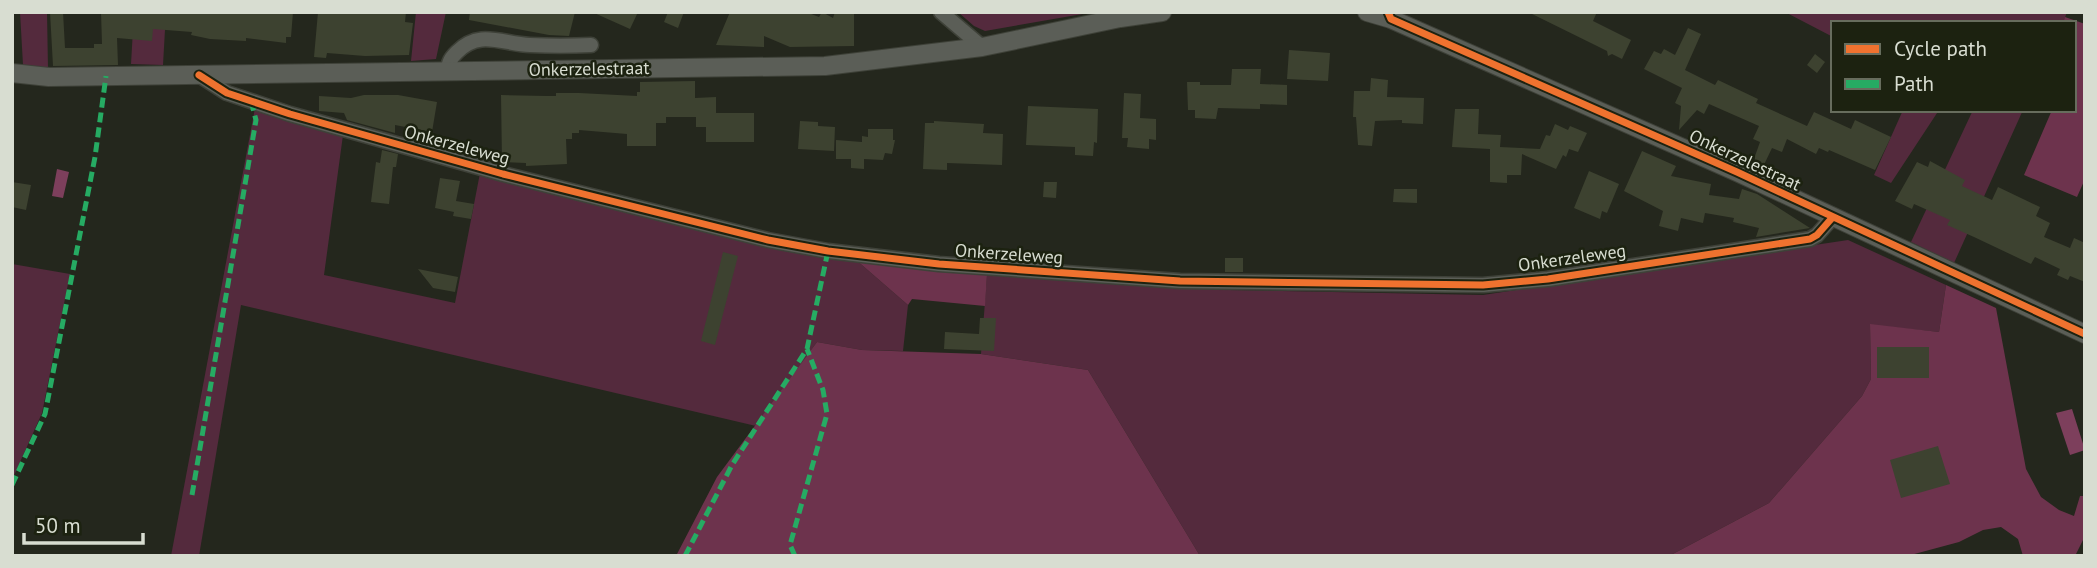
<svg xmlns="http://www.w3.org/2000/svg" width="2097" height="568" viewBox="0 0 2097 568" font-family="'PT Sans',sans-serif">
<rect width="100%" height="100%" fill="#24271d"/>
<path fill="#542a3d" d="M20 12H47L48 69 23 65Z
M134 12H166L163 65 131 64Z
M416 12H446L436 59 411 61Z
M958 12H1094L985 31 974 26Z
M1785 12H2067L2063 23H1833V37Z
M255 108 343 135 324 275 455 303 480 173 609 208 777 246 855 259 908 305 903 351 862 350 817 342 756 426 241 305 199 556H171Z
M1903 110H1939L1891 183 1874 175Z
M1973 110H2023L1954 263 1911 242Z
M1848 240 1946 285 1939 332 1870 325 1871 379 1862 396 1769 503 1669 556H1200L1088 370 981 354 987 275 1229 290 1483 295Z
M12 264 70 274 42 413 12 480Z"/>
<path fill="#6d334d" d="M2065 17 2085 24V179L2077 197 2024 175 2052 110H2074V23H2063Z
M855 259 987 275 985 306 912 299 908 305Z
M1946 285 1996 308 2026 469 2041 497 2059 510 2074 516 2080 496H2085V536L2075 556H2023L2018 539 2001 527 1983 530 1959 542 1907 556H1669L1769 503 1862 396 1871 379 1870 324 1939 332Z
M817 342 862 350 981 354 1088 370 1200 556H676L717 477Z"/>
<path fill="#7d3f5c" d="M57 169 69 172 63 198 52 196Z
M2072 409 2085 450 2070 455 2056 413Z"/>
<path fill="#3d4230" d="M50 12H63L65 48H94V44H102L101 12H293L291 37H286V43L246 38V41L210 39 191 35 192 32 153 29 152 41 117 38 118 65 53 66Z
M318 12H406L405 22 413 23 409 55 365 56 327 53 326 58 314 57Z
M470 12H575L569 36 549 35 469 20Z
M592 12H638L630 29Z
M668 12H684L678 28 664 22Z
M730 12H806L819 17 822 12 833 18 835 12H854V46L790 47 764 36V47L716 45Z
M1528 12H1597L1593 21 1631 40 1622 59 1612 54 1608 56 1607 51 1597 46Z
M1688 28 1701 34 1685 70 1715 85 1718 80 1758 99 1756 103 1807 126 1814 112 1851 129 1855 120 1891 137 1875 170 1829 150 1828 152 1819 148 1816 154 1787 139 1782 152 1772 148 1761 171 1755 168V156L1760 142 1753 139 1759 126 1709 104 1704 114 1697 110 1679 130 1681 106 1675 103 1682 88 1644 69 1654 51 1661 54 1664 49 1675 55Z
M1289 50 1330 53 1328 81 1287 79Z
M1815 54 1825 62 1817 73 1807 65Z
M1232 69H1261L1260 84 1287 85V105L1260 104V109L1218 108 1216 119 1195 118V110H1188L1187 82H1200V85H1231Z
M1371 78 1388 80 1387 97 1424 98 1423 124 1402 123V120L1375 121 1372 146 1358 145 1356 117H1353L1354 91H1370Z
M695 81V98L716 97V113H754V142H706V127H696V117H666V123H656V146H627V134L579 130V133H572V139H566L567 164 526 166V163L502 162 501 95 547 96H556V93H579L637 96V92H640V82Z
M1124 93 1141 94 1140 118 1156 119V140L1149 139V149L1127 147 1128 138H1122Z
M364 95H398L437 102 432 132 395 125V133L347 120 344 113 319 111V96L351 98Z
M1028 106 1098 109 1097 143 1094 142 1093 156 1075 155V147L1026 145Z
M1455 109H1479L1478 134 1501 135 1500 147 1540 149 1546 135 1550 136 1555 124 1568 130 1570 126 1587 133 1578 152 1569 149 1566 157 1563 155 1556 169 1522 154 1521 175H1507V183L1490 182V149L1452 147Z
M800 121 818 122V126L835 127 834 151 798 149Z
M934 121 984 124 983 133 1003 134 1002 165 947 163V170L923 169 925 123H934Z
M868 129H893V140H895L892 154 885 153 883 160 864 159V169L851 168V159H836V140L862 142V136L868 137Z
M382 150 398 154 396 167H393L389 204 371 202 376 162 380 163Z
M1642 151 1676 166 1671 176 1711 184 1709 195 1739 199 1742 189 1757 194 1810 228 1756 237 1759 228 1733 222 1734 218 1705 213 1703 223 1681 218 1678 231 1659 226 1663 211 1624 191Z
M1930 161 1965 180 1962 186 1992 200 1998 187 2040 207 2036 216 2050 223 2044 237 2070 248 2074 238 2085 243V282L2070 276 2068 280 2057 275 2060 269 2035 257 2031 264 1974 237 1947 225 1950 220 1914 204 1912 209 1895 201 1917 162 1928 167Z
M1589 171 1619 184 1607 213 1602 211 1600 219 1574 208Z
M440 178 460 181 456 201 474 204 471 219 453 216 454 212 435 208Z
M12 182 31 185 26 210 12 207Z
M1044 182H1057L1056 198 1043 197Z
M1394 189H1417V203L1393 202Z
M723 252 738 256 715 345 701 341Z
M1225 258H1243V272H1225Z
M418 269 458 277 455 292 433 288Z
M980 318H996L994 351 944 349 945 332 979 334Z
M1877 347H1929V378H1877Z
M1938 446 1950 484 1901 498 1890 460Z"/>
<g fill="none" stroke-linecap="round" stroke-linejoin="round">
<g stroke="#3e4138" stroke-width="17">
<path id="minor" d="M941 12 982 47
M448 71C448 62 451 58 457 52 480 29 502 44 530 45 550 46 571 46 591 45
M199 75 227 93 290 114 503 174 768 240 828 251 939 264 1180 281 1483 285 1548 279 1810 239 1817 235 1832 218"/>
</g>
<g stroke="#3e4138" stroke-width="20">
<path id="tertiary" d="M1367 12 1391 19 1737 172 2085 334
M12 73 49 77 825 66 982 47 1120 18 1162 12"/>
</g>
<use href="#minor" stroke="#5b5e57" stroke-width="14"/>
<use href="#tertiary" stroke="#5b5e57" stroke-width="18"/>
<path stroke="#26ab63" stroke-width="5" stroke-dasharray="10 5" stroke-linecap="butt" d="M12 485 45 414 95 157 106 76
M192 495 256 120 251 101
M685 556 732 465 807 349 828 251
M795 556 790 545 827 414 823 390 807 349"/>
<g stroke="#1c2210" stroke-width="11">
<path id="cycleway" d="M1388 12 1391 19 1737 172 2085 334
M199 75 227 93 290 114 503 174 768 240 828 251 939 264 1180 281 1483 285 1548 279 1810 239 1817 235 1832 218"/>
</g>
<use href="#cycleway" stroke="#ef722f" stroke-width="7"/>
</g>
<g text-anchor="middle" stroke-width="5" stroke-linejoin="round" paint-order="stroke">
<g font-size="18" fill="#d8ddd1" stroke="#1c2210">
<text transform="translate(589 69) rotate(-1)" y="6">Onkerzelestraat</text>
<text transform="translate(457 145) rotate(15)" y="6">Onkerzeleweg</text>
<text transform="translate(1745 160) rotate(25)" y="6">Onkerzelestraat</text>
<text transform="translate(1009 254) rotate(4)" y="6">Onkerzeleweg</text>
<text transform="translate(1572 258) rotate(-8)" y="6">Onkerzeleweg</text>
</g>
</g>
<rect width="2097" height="568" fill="none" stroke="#d8ddd1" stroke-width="28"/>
<rect x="1831" y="21" width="245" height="91" fill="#1c2210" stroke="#676d5d" stroke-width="2"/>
<rect x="1845" y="44" width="35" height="10" fill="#ef722f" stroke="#676d5d" stroke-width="2"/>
<text x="1894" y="56" font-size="21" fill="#d8ddd1">Cycle path</text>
<rect x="1845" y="79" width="35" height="10" fill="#26ab63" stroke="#676d5d" stroke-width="2"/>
<text x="1894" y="91" font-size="21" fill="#d8ddd1">Path</text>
<path d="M24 533v10h119v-10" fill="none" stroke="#d8ddd1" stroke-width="3.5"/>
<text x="35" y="533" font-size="21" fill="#d8ddd1" stroke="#1c2210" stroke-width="5" paint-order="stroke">50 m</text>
</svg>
